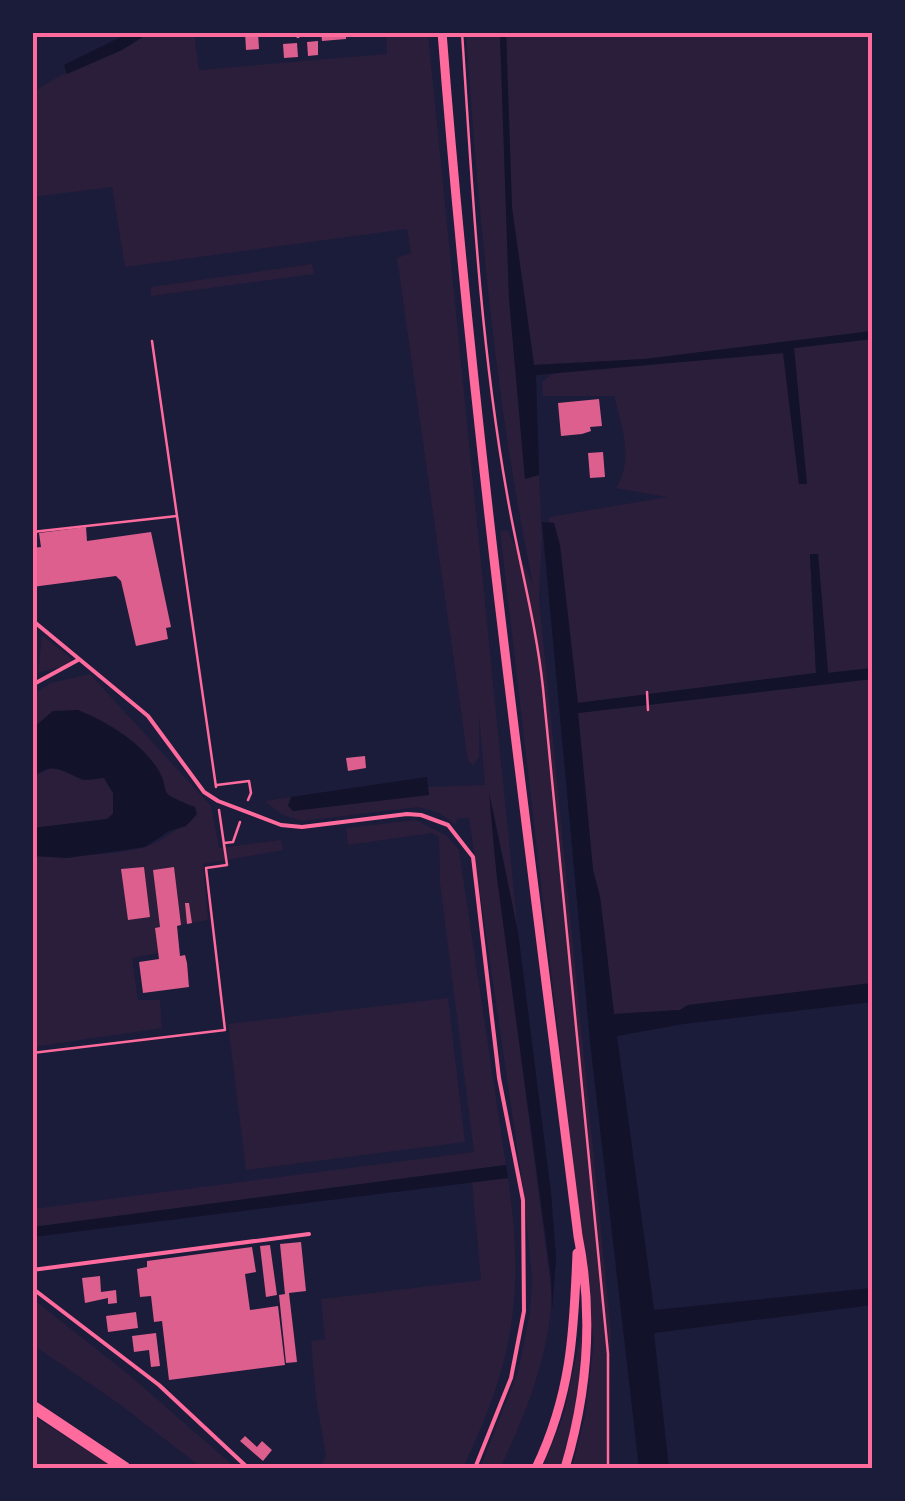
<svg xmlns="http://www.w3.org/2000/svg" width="905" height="1501" viewBox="0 0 905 1501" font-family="'Roboto Condensed',sans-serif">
<rect width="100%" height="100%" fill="#1b1b3a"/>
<path fill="#2a1e3b" d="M149 33H194L199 70 387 54 386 33H428L518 932 492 805 494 851 552 1295C549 1356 526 1415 500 1468H480L518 1372 530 1312 532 1279 524 1195 469 818 457 819 456 825 439 813 419 807 301 821 281 814 265 801 291 797 288 805 429 794 428 787 485 785 479 714V757L473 765 468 761 397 258 411 253 407 229 125 267 112 187 33 197V93C67 67 112 57 149 33Z
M466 33H500L509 298 525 478 539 475 542 539 539 598 611 1333 606 1468H572L585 1417 594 1341 500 531H508L533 584C495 402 479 218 466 33Z
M506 33H872V331L645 359 534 365 512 208Z
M312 264 314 274 151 296V287Z
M872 339V668L828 673 818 555H810L816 673 577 703 554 523 549 522V517L667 497 616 488C634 460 622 427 614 396H543L542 382 554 372 784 353 799 483 806 484 794 348Z
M42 635 72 659 71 664 38 673Z
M90 674 211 806 219 848 281 840 283 850 203 864 208 920 181 925 174 868 153 870 160 927 155 928 158 953 132 958 138 1000H160L162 1028 33 1047V856C63 857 133 856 159 841 169 835 174 829 186 826L187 804 164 793C149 734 106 725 54 711L33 728 35 693 51 683Z
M872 679V983L689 1005 680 1010 614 1014 600 897 593 870 578 713Z
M53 767 63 768 82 780 104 778 113 793V814L107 819 33 828V777Z
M416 820 447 836 459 850 506 1165 33 1227 32 1209 474 1152 440 883 439 837 432 833 348 845 346 828Z
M448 998 465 1142 246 1170 228 1024Z
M508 1178C525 1296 514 1360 463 1468H320L326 1456 316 1399 311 1341 325 1339 321 1299 481 1280 472 1182Z
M33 1299 128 1374 236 1468H202L118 1403 33 1345Z
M583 1324C587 1372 574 1423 560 1468H543L564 1414Z
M32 1415 115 1468H33Z"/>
<path fill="#12122b" d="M131 32 149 33 122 50 67 74 64 65Z
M500 33H506L512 208 534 365 645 359 872 331V339L794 348 807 484H799L783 353 536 375 539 475 525 479 509 298Z
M542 522 554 523 560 545 578 703 816 673 810 554H818L828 673 872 668V679L578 713 593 870 600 897 614 1014 680 1010 688 1005 872 983V1002L683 1024 617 1036 654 1310 872 1288V1305L654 1333 669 1468H639L590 1041Z
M78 710C106 721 137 740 155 765 175 793 150 791 195 807L197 814 186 826 169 831 145 847 67 858 33 856V828L107 819 113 814V793L104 778C95 778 87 782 79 778 60 770 51 762 33 777V728L53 711Z
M427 777 429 795 293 811 288 806 291 797Z
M489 793 518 932 551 1193 556 1258 552 1309 551 1277 497 878Z
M506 1165 508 1178 33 1237V1227Z"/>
<path fill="#dd5f8e" d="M245 32H258L259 49 246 50Z
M321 32H346V39L322 41Z
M318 41V55L308 56 307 42Z
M297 43 298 57 284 58 283 44Z
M599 399 602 426 590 427 591 431 582 434 561 436 558 403Z
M603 452 605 477 590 478 588 453Z
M86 527 87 541 151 532 171 627 166 628 168 639 136 646 121 581 116 576 32 587V548L41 547 39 533Z
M365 756 366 768 348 771 346 758Z
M144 867 150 917 128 920 121 869Z
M174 867 181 925 177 926 180 956 185 955 187 963 189 987 143 993 139 962 159 959 155 928 160 927 153 870Z
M185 903H189L192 923 187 924Z
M301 1242 306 1291 289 1293 297 1362 286 1363 279 1295 285 1294 280 1244Z
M270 1245 277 1295 266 1297 260 1246Z
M252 1247 256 1272 245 1274 250 1310 278 1306 285 1365 169 1380 162 1321 154 1322 151 1296 140 1297 137 1269 147 1267V1261Z
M100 1276 101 1292 116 1290 117 1303 108 1304V1298L85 1303 82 1278Z
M136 1312 138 1328 108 1332 106 1316Z
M156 1333 160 1366 151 1367 149 1350 134 1352 132 1336Z
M245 1436 257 1447 262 1441 272 1450 263 1461 240 1441Z"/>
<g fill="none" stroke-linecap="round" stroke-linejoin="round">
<path stroke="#ff6b9d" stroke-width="2.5" d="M462 32C472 186 480 342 507 494 518 559 536 622 543 688L608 1354V1468
M177 516 216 787
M32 532 177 516 152 341
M647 692 648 710
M217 785 249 781 251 793 248 800
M224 843 233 842 240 822
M32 1053 225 1030 206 868 227 865 219 810"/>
<path stroke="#ff6b9d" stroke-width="4" d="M297 32 298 36
M32 620 148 716 204 792 218 801 281 825 302 827 407 814 421 815 448 825 473 857 499 1078 523 1200 524 1311 511 1378 475 1468
M32 685 78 660
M32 1270 309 1234
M32 1288 159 1385 248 1468"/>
<path stroke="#ff6b9d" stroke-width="9" d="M442 32C473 435 528 835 578 1236 594 1315 588 1391 565 1468
M536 1468C571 1395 574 1333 577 1253"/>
<path stroke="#ff6b9d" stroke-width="12" d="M32 1406 125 1468"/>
</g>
<rect width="905" height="1501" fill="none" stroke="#1b1b3a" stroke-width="70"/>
<rect x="35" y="35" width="835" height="1431" fill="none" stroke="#ff6b9d" stroke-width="4"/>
</svg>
